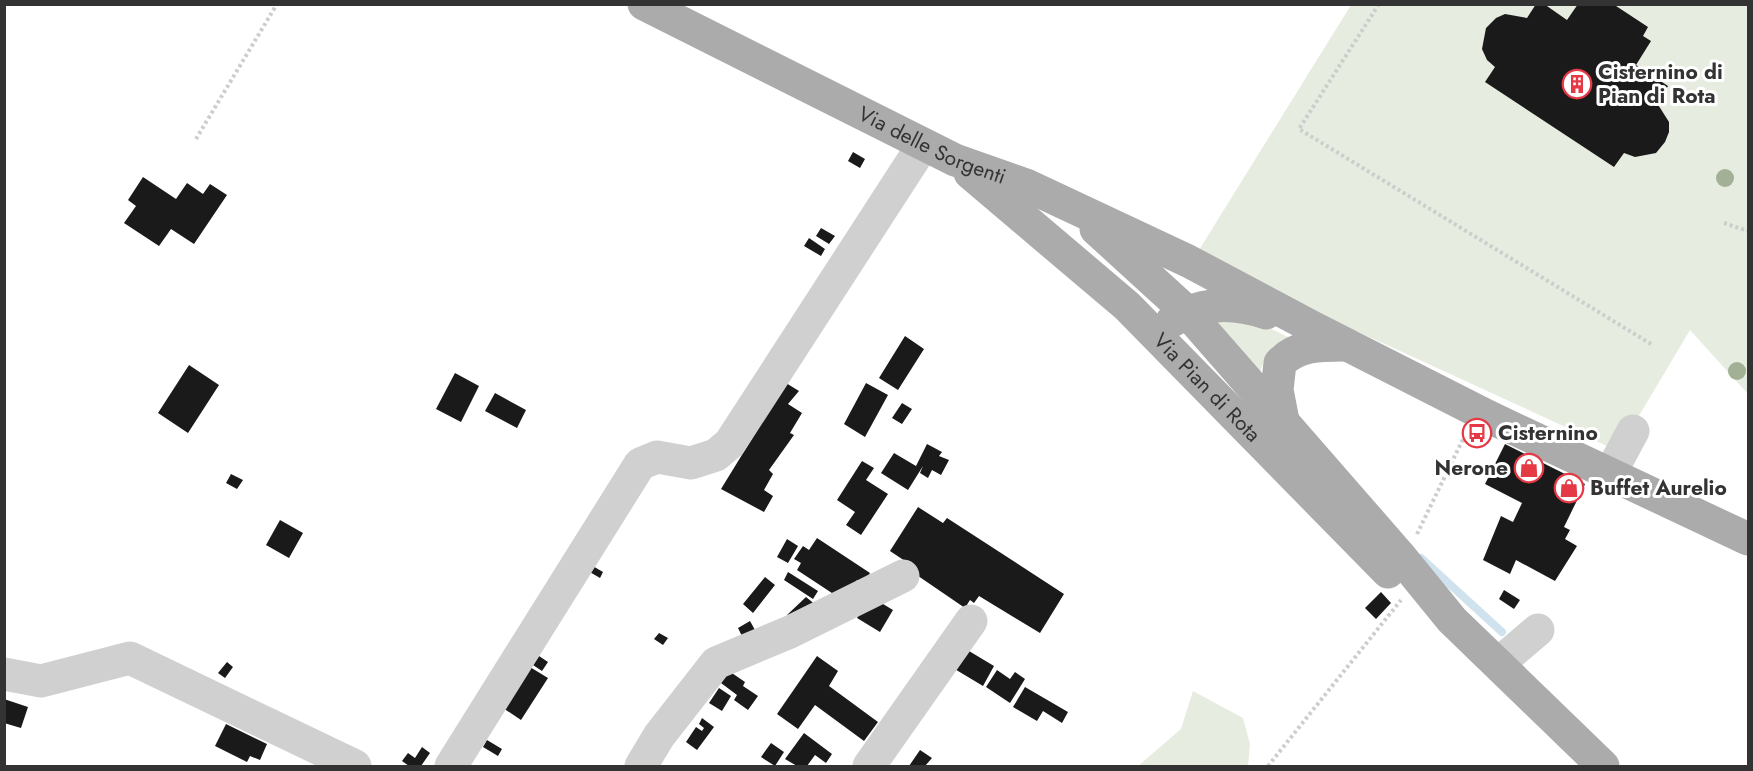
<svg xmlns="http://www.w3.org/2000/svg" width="1753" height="771" viewBox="0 0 1753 771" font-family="Jost,sans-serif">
<rect width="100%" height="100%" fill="#fff"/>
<path fill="#e6ecdf" d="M1351 5H1748V394L1690 330 1618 451 1201 260 1199 250Z
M1215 319 1257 322 1288 337 1265 358 1259 375Z
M1193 691 1243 718 1250 744 1248 766H1138L1181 729Z"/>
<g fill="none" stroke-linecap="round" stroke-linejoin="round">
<path stroke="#cfe2ee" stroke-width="8" d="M1421 558 1502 632"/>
</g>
<path fill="#1a1a1a" d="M1536 4H1544L1567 20 1578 4H1613L1648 27 1643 36 1651 41 1636 65 1668 86 1657 103 1669 122V132L1665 142 1656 153 1635 157 1624 153 1614 167 1485 82 1495 67 1487 60 1482 49 1486 28 1496 18 1505 14 1527 18Z
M853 152 865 159 860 168 848 161Z
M143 177 176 199 187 183 203 194 210 184 227 195 194 244 171 229 159 246 124 223 136 206 128 200Z
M821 228 835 236 829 244 816 236Z
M809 238 825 249 821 256 804 246Z
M905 336 924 349 898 390 879 378Z
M189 365 219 385 188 433 158 413Z
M455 373 479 386 461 422 436 409Z
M786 383 799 391 788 404 802 413 790 433 794 435 769 470 773 474 764 490 773 496 764 512 721 489Z
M866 383 888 395 865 437 844 424Z
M495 393 526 410 517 428 485 411Z
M902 403 912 409 902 424 892 418Z
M927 444 942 452 939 456 949 460 941 475 932 470 928 478 920 473 923 466 908 490 881 473 894 453 916 466Z
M1505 444 1585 484 1564 527 1570 530 1565 539 1577 546 1555 581 1516 560 1510 574 1483 560 1501 516 1513 522 1522 503 1485 484Z
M862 461 874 468 866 480 888 494 861 535 846 525 855 512 837 500Z
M231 474 243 480 237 489 226 483Z
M918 507 943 523 947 518 1064 594 1040 633 979 596 974 603 970 600 965 608 905 567 908 563 890 551Z
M280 520 303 533 289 558 266 545Z
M817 538 870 573 863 584 857 580 848 594 838 597 797 570 801 563 794 559 803 546 809 550Z
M787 539 798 546 788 563 777 557Z
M591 565 603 572 600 578 588 571Z
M788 572 818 591 813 599 784 580Z
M765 577 775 585 753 613 743 604Z
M1504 590 1520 600 1514 609 1499 599Z
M1381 592 1391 603 1376 619 1365 608Z
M806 597 822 610 791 619 787 615Z
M867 602 883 604 893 610 880 632 857 618Z
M750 621 755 630 743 638 738 628Z
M659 633 668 638 663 645 654 639Z
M964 648 994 666 983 686 953 668Z
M539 656 548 662 542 671 533 665Z
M817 656 838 671 829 686 878 722 864 741 815 705 798 729 777 714Z
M227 662 233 667 225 678 218 673Z
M525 664 548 678 521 720 503 708Z
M726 669 745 682 743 686 758 696 748 710 734 700 737 695 721 683 720 679Z
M997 670 1010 679 1015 672 1025 679 1010 703 986 687Z
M1025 687 1068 712 1062 723 1043 711 1037 721 1013 707Z
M719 688 731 696 722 711 709 703Z
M4 699 28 707 21 728 4 723Z
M702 718 714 727 697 750 686 742 696 727 702 731 704 728 699 724Z
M226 724 267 744 260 760 250 756 247 762 215 746Z
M804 733 832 754 826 763 815 755 807 766H797L785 759Z
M487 740 502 749 498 756 483 747Z
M771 743 784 752 775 766 761 757Z
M422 747 430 753 421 766H409L402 761 408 753 415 758Z
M920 750 932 758 925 766H909Z"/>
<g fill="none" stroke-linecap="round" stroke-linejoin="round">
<path stroke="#cdcdcd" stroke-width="4" stroke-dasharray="3 3" stroke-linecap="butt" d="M1379 4 1299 129 1651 344
M196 139 277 4
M1724 223 1748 231
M1417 534 1465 435
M1268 766 1401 600"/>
<path stroke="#d0d0d0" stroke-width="33" d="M1611 472 1633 431
M1498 664 1538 630
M4 674 41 681 130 658 355 766
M451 766 640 464 657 457 691 463 716 455 730 443 923 145
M641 766 659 736 716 663 790 632 903 576
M869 766 971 621"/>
<g stroke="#ababab" stroke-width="33">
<path id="s1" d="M644 4 955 160 1026 185 1188 261 1314 328 1487 416 1748 539"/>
<path id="s2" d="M970 173 1127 306 1388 572"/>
<path d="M1096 229 1187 312 1399 555 1452 620 1603 766"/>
<path d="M1172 321C1201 302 1234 302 1266 313"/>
<path d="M1283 421 1277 390 1280 363C1298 344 1323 345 1347 345"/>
</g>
</g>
<g fill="#a2b095">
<circle cx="1725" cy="178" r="9"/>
<circle cx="1737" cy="371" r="9"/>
</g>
<defs>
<g id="building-ring" transform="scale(1.5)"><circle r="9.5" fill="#fff" stroke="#e63946" stroke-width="1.5"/><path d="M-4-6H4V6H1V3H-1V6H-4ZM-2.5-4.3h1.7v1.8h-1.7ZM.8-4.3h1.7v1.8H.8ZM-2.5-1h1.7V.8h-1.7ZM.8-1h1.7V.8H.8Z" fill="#e63946"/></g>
<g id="bus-ring" transform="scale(1.5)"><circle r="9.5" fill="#fff" stroke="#e63946" stroke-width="1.5"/><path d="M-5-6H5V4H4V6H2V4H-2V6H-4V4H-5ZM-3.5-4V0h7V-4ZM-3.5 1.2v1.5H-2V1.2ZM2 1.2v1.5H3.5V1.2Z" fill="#e63946"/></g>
<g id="shop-ring" transform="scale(1.5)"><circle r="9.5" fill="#fff" stroke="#e63946" stroke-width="1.5"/><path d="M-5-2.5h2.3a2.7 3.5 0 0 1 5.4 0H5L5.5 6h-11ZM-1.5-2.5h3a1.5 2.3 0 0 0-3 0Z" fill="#e63946"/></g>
</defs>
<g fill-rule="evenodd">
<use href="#building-ring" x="1577" y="84"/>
<use href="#bus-ring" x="1477" y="433"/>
<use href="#shop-ring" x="1529" y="468"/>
<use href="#shop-ring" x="1569" y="488"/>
</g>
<g text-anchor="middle" stroke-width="6" stroke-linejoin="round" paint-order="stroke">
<g font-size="21" font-weight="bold" fill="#333" stroke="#fff" text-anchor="start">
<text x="1598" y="79">Cisternino di<tspan x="1598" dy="24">Pian di Rota</tspan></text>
<text x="1498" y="440">Cisternino</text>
<text x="1508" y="475" text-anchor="end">Nerone</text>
<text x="1590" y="495">Buffet Aurelio</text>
</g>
<g font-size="21" fill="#333" stroke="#fff">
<text dy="7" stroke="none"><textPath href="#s1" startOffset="321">Via delle Sorgenti</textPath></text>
<text dy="7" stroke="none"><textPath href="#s2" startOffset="320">Via Pian di Rota</textPath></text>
</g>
</g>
<rect width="1753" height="771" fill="none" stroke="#333333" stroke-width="12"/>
</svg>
